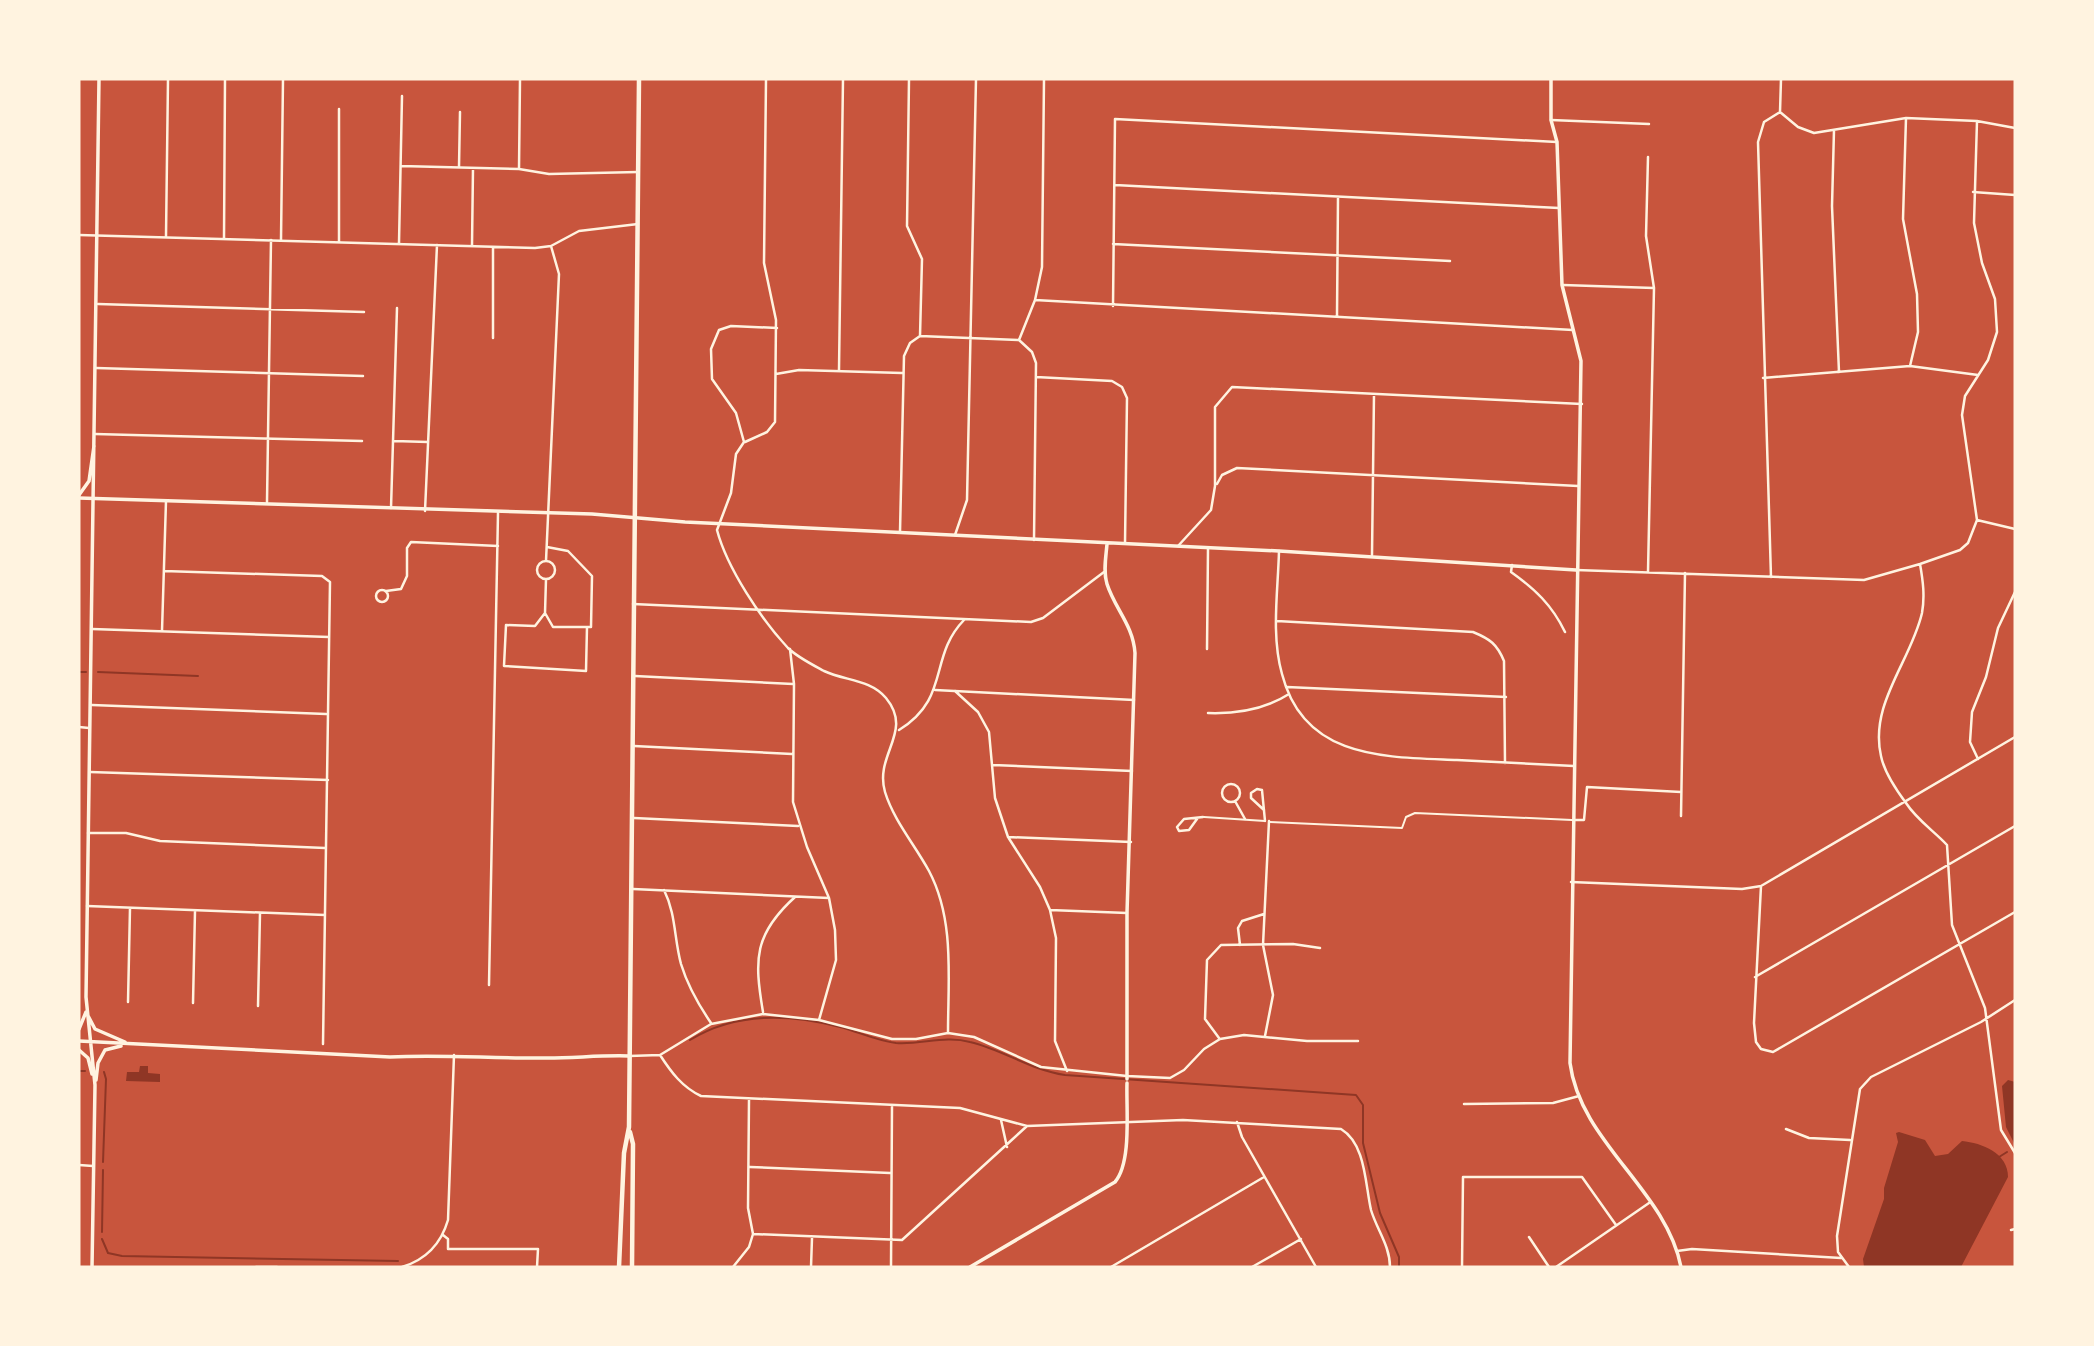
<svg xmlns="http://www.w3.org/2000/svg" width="2094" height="1346" viewBox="0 0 2094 1346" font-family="'Zilla Slab',serif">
<rect width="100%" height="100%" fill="#c8553d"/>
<path fill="#8f3625" d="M140 1066H148V1073L160 1074V1082L126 1081 127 1072H139Z
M2008 1080 2015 1082V1145L2006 1127 2002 1086Z
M1899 1132 1925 1140 1935 1156 1948 1154 1962 1141C1982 1143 2008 1153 2008 1177L1961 1267H1864L1863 1259 1884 1199V1188L1898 1142 1896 1133Z"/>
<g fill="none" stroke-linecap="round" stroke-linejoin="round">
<path stroke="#8f3625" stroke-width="2" d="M79 672H86
M98 672 198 676
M690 1040C735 1012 790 1014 840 1027 859 1032 877 1041 896 1043 921 1045 945 1035 970 1042 1004 1050 1030 1070 1065 1075L1356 1095 1363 1105V1143L1380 1213 1399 1257V1267
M79 1071H85
M1999 1157 2007 1152
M103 1162 106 1079 104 1072
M102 1232 103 1170
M102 1239 108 1253 122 1256 398 1261"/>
<path stroke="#fff3e0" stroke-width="2" d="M1204 817 1265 821
M1270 822 1402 828 1406 817 1415 813 1572 820"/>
<path stroke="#fff3e0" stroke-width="2.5" d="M909 79 907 226 922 259 920 336
M1780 112 1798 127 1814 133 1906 118 1977 121 2015 128
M1780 112 1781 79
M1906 118 1903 219 1917 294 1918 332 1910 366
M1551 120 1649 124
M1834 130 1832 206 1839 372
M401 166 519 169 549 174 638 172
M459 167 460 112
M519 169 520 79
M1115 185 1559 208
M1973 192 2015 195
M79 235 535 248 551 246 579 231 638 224
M166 236 168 79
M224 238 225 79
M281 240 283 79
M339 242V109
M399 243 402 96
M1113 244 1450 261
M472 245 473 168
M493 247V338
M1563 285 1654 288
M1035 300 1573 330
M98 304 364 312
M1113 306 1115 119 1557 142
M1337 316 1338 197
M777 328 731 326 719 330 711 349 712 379 736 413 744 442 736 454 731 493 717 530C727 568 761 619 788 648 797 657 813 665 824 671 845 681 870 679 886 698 914 732 874 754 885 792 894 821 915 845 929 871 955 920 948 979 948 1033
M920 336 1018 340
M1019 340 1035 300 1042 267 1044 79
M1019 340 1032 352 1036 363 1034 540
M96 368 363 376
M839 370 843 79
M776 374 799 370 902 373
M1036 377 1112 381 1122 387 1127 398 1125 543
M1763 378 1910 366 1978 375
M95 434 362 441
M394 441 428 442
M745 442 767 432 775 422 776 320 764 263 766 79
M1217 484 1222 475 1237 468 1578 486
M267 502 271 240
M391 508 397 308
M425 511 437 245
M1977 520 2015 529
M900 532 904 356 910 343 920 336
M955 535 967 500 976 79
M1178 546 1211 510 1215 486V407L1232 387 1582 404
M1279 551C1278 591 1271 635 1282 674 1304 760 1386 757 1457 760 1496 762 1535 764 1574 766
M1372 555 1374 394
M546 561 559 274 551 246
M537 570a9 9 0 1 1 18 0a9 9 0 1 1-18 0Z
M1920 564C1923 581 1925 596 1922 613 1911 661 1869 704 1881 756 1884 771 1897 791 1906 803 1917 820 1934 831 1947 845L1952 925 1985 1008 2001 1130 2015 1153
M1512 565 1511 572C1535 589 1552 605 1565 632
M1576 570 1864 580 1920 564 1960 550 1968 543 1977 520 1962 415 1965 396 1988 360 1997 332 1995 299 1982 263 1974 223 1977 121
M164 571 322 576 330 582 323 1044
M1648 572 1654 288 1646 236 1648 157
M1771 577 1758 142 1764 122 1780 112
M376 596a6 6 0 1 1 12 0a6 6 0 1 1-12 0Z
M386 591 401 589 407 576V548L411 542 498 546
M633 604 1031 622 1043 618 1104 572
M545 613 535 626 506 625 504 666 586 671 587 627H591L592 576 568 551 547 547
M545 613 553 627H586
M545 613 546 579
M1277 621 1473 632C1490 639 1497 644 1504 661L1505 763
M92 629 329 637
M162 631 166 501
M790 649 794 684 793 802 807 847 829 898 835 930 836 960 819 1020
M1207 649 1208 548
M635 676 793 684
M1287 687 1506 697
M935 690 1134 700
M955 691 978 712 989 732 995 798 1008 837 1040 887 1050 910 1056 938 1055 1041 1067 1071
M92 705 326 714
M1208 713C1237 714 1264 710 1289 694
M79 727 89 728
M899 730C951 698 928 657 964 620
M634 746 792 754
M1978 759 1970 742 1972 712 1986 677 1998 628 2015 592
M993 765 1132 771
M90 772 328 780
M1222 793a9 9 0 1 1 18 0a9 9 0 1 1-18 0Z
M1235 801 1245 819
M1264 810 1251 798V793L1257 789 1262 790 1265 821
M1681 816 1685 573
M634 818 798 826
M1197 819 1189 830 1179 831 1177 827 1184 819 1203 817
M1573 820H1584L1587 787 1681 792
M88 833H126L160 841 325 848
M1008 837 1131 842
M1571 882 1742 889 1761 886 2015 737
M1761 886 1754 1023 1756 1042 1761 1049 1773 1052 2015 912
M633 889 829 898
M664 890C676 914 674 938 681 964 688 987 698 1004 711 1023
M87 906 325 915
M1050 910 1127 913
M1240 945 1238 928 1242 921 1264 914
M1755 977 2015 826
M489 985 498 513
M128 1002 130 908
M193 1003 195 911
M258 1006 260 913
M763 1012C754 959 754 934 795 897
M1265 1036 1273 995 1263 945 1269 821
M1219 1038 1205 1019 1207 960 1221 945 1293 944 1320 948
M660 1055C671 1072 682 1087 701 1096L960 1108 1027 1126 1183 1120 1341 1129C1366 1144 1365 1184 1371 1210 1377 1230 1390 1246 1390 1267
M629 1056 660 1055 711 1024 763 1014 819 1020 892 1039H916L948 1033 974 1037 1041 1067 1127 1076 1170 1078 1184 1070 1204 1049 1220 1039 1244 1035 1307 1041H1358
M1464 1104 1553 1103 1579 1096
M1001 1120 1007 1147
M1237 1122 1242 1137 1316 1267
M1786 1129 1809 1138 1850 1140
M79 1165 93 1166
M750 1167 890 1173
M2011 1230 2015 1229
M753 1234 902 1240 1027 1126
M443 1235 448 1239V1249H538L537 1267
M1529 1237 1549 1267
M1677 1251 1692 1249 1841 1258
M256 1267H277
M402 1267C425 1260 441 1244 448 1220L454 1055
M733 1267 749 1247 753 1234 748 1208 749 1100
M811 1267 812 1238
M891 1267 892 1105
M1111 1267 1264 1177
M1252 1267 1301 1239
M1462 1267 1463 1177H1582L1616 1225
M1556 1267 1649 1203
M1849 1267 1838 1252 1837 1236 1860 1089 1871 1077 1981 1022 2015 1000"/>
<path stroke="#fff3e0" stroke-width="3.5" d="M79 498 592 514 685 522 1279 551 1576 570
M1107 544C1106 557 1103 571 1107 584 1115 609 1133 625 1135 653L1127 913V1079
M970 1267 1115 1182C1132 1162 1126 1109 1127 1083"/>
<path stroke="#fff3e0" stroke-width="3.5" d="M1551 79V120L1557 142 1562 285 1581 361 1570 1063C1580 1142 1666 1190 1681 1267
M79 495 89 481 94 446
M79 1029 86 1012 95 1029 125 1042
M79 1041 390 1057C443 1054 495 1059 548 1058 575 1058 602 1055 629 1056
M79 1050 88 1058 92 1074
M96 1080 98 1063 105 1050 121 1046
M92 1267 95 1085 86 997 99 79"/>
<path stroke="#fff3e0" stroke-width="4.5" d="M630 1132 633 1144 632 1267
M619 1267 624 1153 629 1127 639 79"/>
</g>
<rect width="2094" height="1346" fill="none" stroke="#fff3e0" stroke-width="161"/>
</svg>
